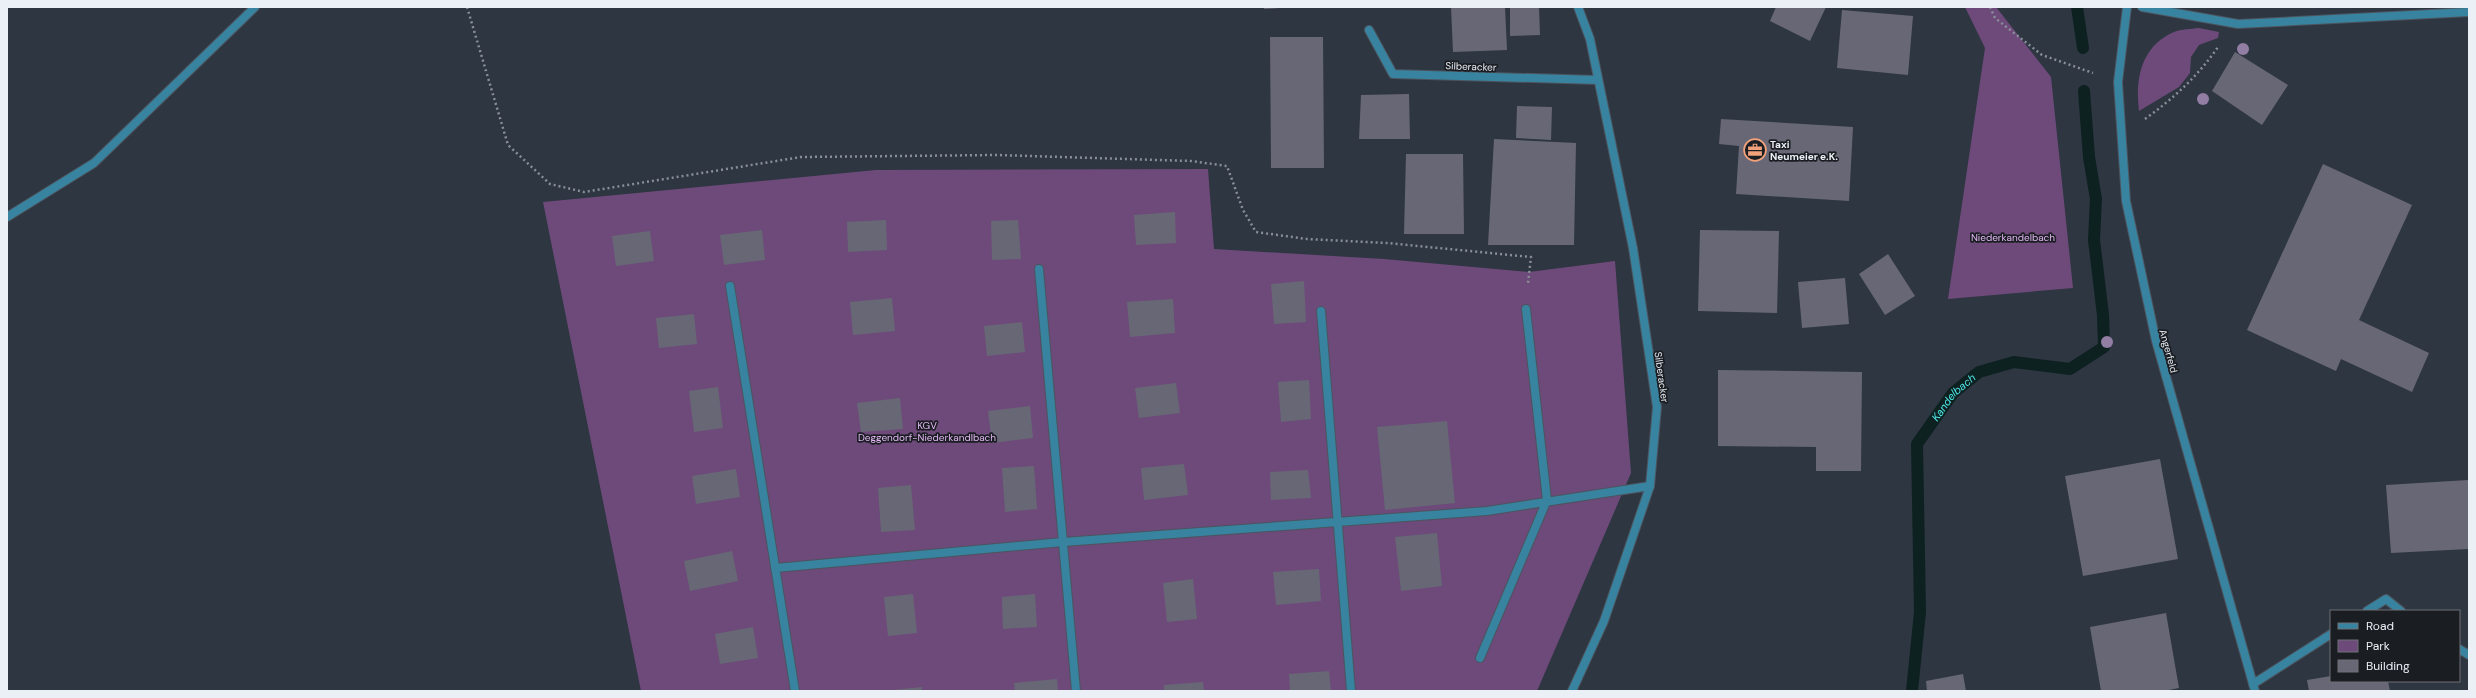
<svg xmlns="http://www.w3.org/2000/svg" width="2476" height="698" viewBox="0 0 2476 698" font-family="'DM Sans',sans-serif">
<rect width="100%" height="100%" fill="#2e3641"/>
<path fill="#6d4a7a" d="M1965 7H1996L2051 77 2073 288 1948 299 1985 48Z
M2199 28 2219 32 2218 38 2199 45 2191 57 2190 73 2179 87 2139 111C2135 79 2141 46 2174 32 2181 29 2191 29 2199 28Z
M1208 169 1214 249 1384 259 1529 272 1615 261 1631 473 1537 691H641L543 202 876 170Z"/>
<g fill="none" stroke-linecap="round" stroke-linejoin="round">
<g stroke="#0d2121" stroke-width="12">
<path d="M2077 7 2083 48"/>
<path id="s1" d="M1912 691 1920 612 1917 444 1953 393 1979 372 2014 362 2070 369 2104 347 2103 315 2094 240 2096 199 2089 157 2084 91"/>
</g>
</g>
<path fill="#686776" d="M1264 7H1280V8L1264 9Z
M1451 7H1505L1507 50 1453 52Z
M1510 7H1539L1540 35 1510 36Z
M1776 7H1826L1810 41 1770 21Z
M1842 10 1913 16 1908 75 1837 68Z
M1270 37H1323L1324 168H1271Z
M2235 52 2288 85 2262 125 2212 91Z
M1409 94 1410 139H1359L1361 95Z
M1517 106 1552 107 1551 140 1516 138Z
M1721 119 1853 127 1849 201 1736 194 1739 146 1719 144Z
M1494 139 1576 143 1574 245H1488Z
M1406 154H1463L1464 234H1404Z
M2323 164 2412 205 2359 320 2429 353 2412 392 2341 359 2336 371 2247 330Z
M1175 212 1176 243 1136 245 1134 215Z
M886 220 887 250 848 252 847 222Z
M1018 220 1021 259 992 260 991 221Z
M762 230 765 260 724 265 720 235Z
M1700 230 1779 231 1777 313 1698 311Z
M650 231 654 261 616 266 612 236Z
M1888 254 1915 296 1885 315 1859 274Z
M1845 278 1849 324 1802 328 1798 282Z
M1304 281 1306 322 1274 324 1271 284Z
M892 298 895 331 853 335 850 302Z
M1173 299 1175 333 1130 337 1127 302Z
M694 314 697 344 659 348 656 318Z
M1022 322 1025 352 987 356 984 326Z
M1718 370 1862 372 1861 471H1816V447L1718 446Z
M1309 380 1311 419 1281 422 1278 382Z
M1176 383 1180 413 1139 418 1135 388Z
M718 387 723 428 694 432 689 391Z
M900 398 903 429 861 432 857 403Z
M1030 406 1033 438 992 443 988 411Z
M1447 421 1455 503 1385 510 1377 427Z
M2160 459 2178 559 2083 576 2065 476Z
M1184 464 1188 495 1144 500 1141 468Z
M1034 466 1037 509 1005 512 1002 468Z
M736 469 740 497 696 504 692 476Z
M1308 470 1311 498 1271 500 1270 472Z
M2468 480 2469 549 2391 553 2386 485Z
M911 485 915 530 881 532 878 488Z
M1437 533 1442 586 1401 591 1395 537Z
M732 551 738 581 690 591 684 561Z
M1319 569 1321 601 1276 605 1273 572Z
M1193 579 1197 619 1167 622 1163 583Z
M913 594 917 633 888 636 884 597Z
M1035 594 1037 627 1003 629 1002 597Z
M2166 613 2179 688 2164 691H2101L2090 627Z
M753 627 758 658 720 664 715 634Z
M1329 671 1331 691H1290L1289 674Z
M1963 674 1966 691H1927L1926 681Z
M2331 676V681H2388L2390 691H2309L2307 680Z
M1057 679 1058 691H1015L1014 683Z
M1203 682 1204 691H1164V685Z
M922 687V691H892V690Z"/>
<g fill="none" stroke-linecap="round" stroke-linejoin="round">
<g stroke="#4c545e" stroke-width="10">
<path id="service" d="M7 217 94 163 255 7
M1039 269 1076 691
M730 286 795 691
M1321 311 1351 691
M775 568 1063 542 1487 511 1650 486
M2367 611 2386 599 2401 611
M2459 649 2469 655
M1480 658 1547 500 1526 309
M2253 684 2331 634"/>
</g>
<g stroke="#4c545e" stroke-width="10">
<path id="minor" d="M2127 7 2118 82 2126 201 2156 341 2255 691
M2142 7 2238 24 2469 12
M1369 30 1393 74 1598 80
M1572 691 1604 621 1650 486 1657 407 1633 248 1590 39 1578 7"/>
</g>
<path stroke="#888f98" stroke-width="2.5" stroke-dasharray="2 3" stroke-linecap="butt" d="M467 7 508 145 550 184 584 192 801 157 997 155 1191 161 1227 166 1243 210 1256 232 1307 239 1387 243 1531 257 1528 283
M1990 7 1995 18 2042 55 2093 73
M2145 119C2174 98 2198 76 2218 47"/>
<use href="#service" stroke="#38839f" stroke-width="8"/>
<use href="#minor" stroke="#38839f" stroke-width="8"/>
</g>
<g fill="#927da3">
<circle cx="2243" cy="49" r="6"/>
<circle cx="2203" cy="99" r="6"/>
<circle cx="2107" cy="342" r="6"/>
</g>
<defs>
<g id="office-ring" transform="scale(1.15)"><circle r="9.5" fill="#1a1d22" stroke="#f1a27b" stroke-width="1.5"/><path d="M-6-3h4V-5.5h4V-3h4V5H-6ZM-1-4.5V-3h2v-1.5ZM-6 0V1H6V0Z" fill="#f1a27b"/></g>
</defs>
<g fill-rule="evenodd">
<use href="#office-ring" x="1755" y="150"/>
</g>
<g text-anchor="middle" stroke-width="3.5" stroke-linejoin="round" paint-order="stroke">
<g font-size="10" fill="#ebf0f7" stroke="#1a1d22">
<text transform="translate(1471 66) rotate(2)" y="4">Silberacker</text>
<text transform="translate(2169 351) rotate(75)" y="4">Angerfeld</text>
<text transform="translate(1662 377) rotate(82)" y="4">Silberacker</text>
</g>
<g font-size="10" font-weight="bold" fill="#ebf0f7" stroke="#1a1d22" text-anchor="start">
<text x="1770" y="148">Taxi<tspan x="1770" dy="12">Neumeier e.K.</tspan></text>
</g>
<g font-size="10" fill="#e3b7f4" stroke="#1a1d22">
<text x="2013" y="241">Niederkandelbach</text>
<text x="927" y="429">KGV<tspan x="927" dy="12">Deggendorf-Niederkandlbach</tspan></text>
</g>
<g font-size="11" font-style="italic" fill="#4ee8e9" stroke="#1a1d22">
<text dy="4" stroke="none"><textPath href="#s1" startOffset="307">Kandelbach</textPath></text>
</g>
</g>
<rect width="2476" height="698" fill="none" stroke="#ebf0f7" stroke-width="16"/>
<rect x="2330" y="610" width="130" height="72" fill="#1a1d22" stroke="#6e7177"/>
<rect x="2338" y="623" width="20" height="6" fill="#38839f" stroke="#6e7177"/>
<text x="2366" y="630" font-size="12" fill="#ebf0f7">Road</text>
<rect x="2338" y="640" width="20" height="12" fill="#6d4a7a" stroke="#6e7177"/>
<text x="2366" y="650" font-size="12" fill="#ebf0f7">Park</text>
<rect x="2338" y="660" width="20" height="12" fill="#686776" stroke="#6e7177"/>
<text x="2366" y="670" font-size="12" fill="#ebf0f7">Building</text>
</svg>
